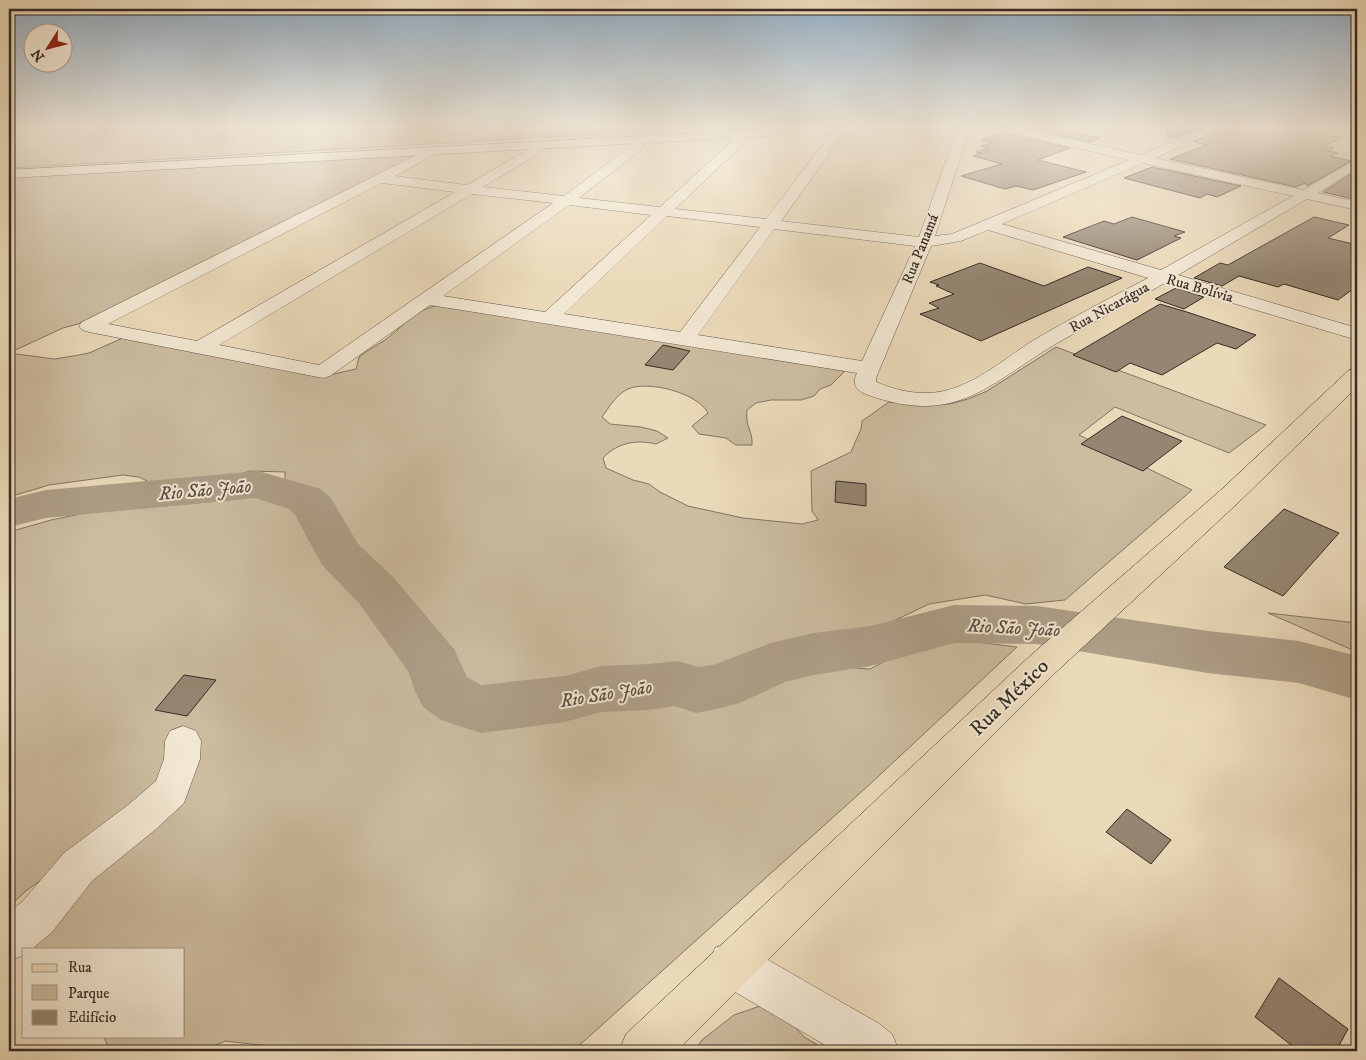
<svg xmlns="http://www.w3.org/2000/svg" width="1366" height="1060" viewBox="0 0 1366 1060" font-family="'IM FELL DW Pica',serif">
<rect width="100%" height="100%" fill="#ebdaba"/>
<filter id="stains"><feTurbulence type="fractalNoise" baseFrequency=".004" numOctaves="4"/><feColorMatrix values="0 0 0 0 .2 0 0 0 0 .09 0 0 0 0 .02 0 0 0 .5 -.17"/></filter>
<radialGradient id="worn" r=".72"><stop offset=".6" stop-color="#630" stop-opacity="0"/><stop offset="1" stop-color="#630" stop-opacity=".3"/></radialGradient>
<path fill="#ccbca0" stroke="#827462" d="M9 127H668L641 132 9 168Z
M420 153 421 156 78 324 63 328 9 353 54 359 73 356 89 353 125 337 325 376 356 369 359 357C367 350 376 346 385 340 405 325 417 306 444 305L835 366 844 372 831 385 820 389 814 396 801 400H771L756 403 747 410C745 428 753 430 752 445H736L726 438 699 434 692 426 708 413C698 393 648 380 628 389 617 394 609 407 602 417L610 424 641 427 657 431 668 438 656 444C636 439 617 443 603 458L606 468 633 480 649 484 660 492 688 506 743 518 802 524 818 520 812 511 811 471 851 452 861 429 862 421 889 402 950 404 968 399 987 391 1056 347 1266 425 1229 453 1115 407 1079 435 1192 490 1065 600 1026 604 985 595 929 604 879 628 786 655 747 663 713 679 695 674 675 673 635 679 548 683 585 697 608 700 652 694H727L758 677 793 666H831L870 669 899 654 933 645 968 641 1017 647 869 785 573 1051H274L269 1046 225 1041 203 1051H109L104 1036H184V949H30L47 876 27 890 9 907V532L51 520 85 513 230 500 249 491 285 481V472L250 471 232 477 176 487H159L139 477 123 475 49 485 9 497V176Z
M1268 613 1357 623V652Z
M772 1002 804 1037 828 1051H694L702 1040 734 1015Z"/>
<g fill="none" stroke-linecap="round" stroke-linejoin="round">
<path fill="#ae9e87" fill-rule="evenodd" d="M258 471 321 489 331 498 358 544 394 578 454 649 467 677 481 685 565 676 601 666 649 664 678 661 698 667 713 665 771 643 814 633 871 626 954 605 1037 606 1208 631 1299 641 1357 656V700L1299 683 1208 673 1037 644 954 643 871 666 814 675 785 682 742 702 721 708 696 713 675 706 649 710 601 712 565 722 481 733 441 720 423 707 415 691 408 671 358 602 322 565 295 515 289 509 255 498 46 518 9 527V499L46 490Z"/>
</g>
<path fill="#958672" stroke="#372b23" d="M1055 127 1100 138 1090 142 1026 128Z
M1168 127H1202L1175 138 1167 137Z
M1225 127H1288L1343 138 1324 146 1334 148 1328 151 1338 153 1330 156 1351 161 1307 186 1305 183 1296 187 1170 159 1207 145 1194 142Z
M1004 133 1070 148 1038 160 1086 172 1033 190 1016 186 1005 189 961 176 1002 164 973 156 981 153 976 152 989 148 981 146 993 143 981 140Z
M1152 167 1241 186 1217 197 1207 194 1200 198 1124 178Z
M1357 170V197L1353 199 1323 192Z
M1132 217 1185 232 1174 236 1181 238 1137 260 1063 237 1104 221 1114 224Z
M1314 217 1349 225 1328 238 1357 245V286L1338 300 1284 284 1278 287 1239 276 1222 286 1194 278 1220 263 1228 265Z
M980 263 1044 286 1088 267 1122 278 981 341 920 314 939 308 929 303 954 294 936 286 939 285 930 282Z
M1176 288 1204 297 1184 309 1155 299Z
M1160 304 1187 312 1256 335 1236 349 1217 343 1162 375 1130 363 1116 372 1073 355Z
M663 345 690 351 673 370 645 365Z
M1122 416 1182 441 1143 471 1081 444Z
M836 481 866 484V506L835 502Z
M1284 509 1339 533 1283 596 1224 567Z
M184 675 216 680 187 716 155 710Z
M1127 809 1171 840 1151 864 1106 832Z
M1279 978 1348 1029 1336 1051H1299L1255 1017Z"/>
<g fill="none" stroke-linecap="round" stroke-linejoin="round">
<g stroke="#645749" stroke-width="1">
<path id="street" d="M836 127H846L847 129 781 221 919 237 958 127H970L935 236 952 234 1129 160 998 130 992 127H1015L1141 155 1207 127H1223L1155 158 1303 190 1357 159V168L1318 193 1357 202V210L1307 199 1178 275 1357 328V340L1165 283C1130 303 1094 322 1059 342 989 383 958 427 868 395 857 391 851 385 857 373L430 305 330 376 323 378 89 332 82 330 79 326 82 322 431 148 435 147 441 151 395 176 467 185 529 149 533 142 537 141 543 145 538 154 483 187 564 196 632 145 634 137H642L644 146 642 149 579 198 660 207 732 141 731 134 737 130 743 134 744 142 742 145 675 209 766 219ZM1143 163 1293 196 1161 270 1002 224ZM382 183 455 192 197 341 108 324ZM472 194 553 203 319 365 219 345ZM569 205 651 215 545 312 443 296ZM667 216 760 227 680 332 564 314ZM774 229 915 246 862 361 698 335ZM988 230 1148 278C1110 298 1071 318 1034 340 1005 358 978 383 944 391 921 396 897 391 876 382V378L931 246 961 241Z
M1322 127 1357 129V135L1328 130Z
M183 726 196 731 201 741 200 759 184 803 156 829 92 881 52 932 32 949H24V955L9 961V912L22 902 64 853 128 805 156 781 164 759 165 741 170 731Z
M731 942 747 948 878 1023 892 1034 899 1051H835L715 980 709 964 715 948Z"/>
</g>
<g stroke="#372b23" stroke-width="1">
<path id="secondary" d="M810 127H884L878 130 9 178V170Z"/>
</g>
<g stroke="#372b23" stroke-width="1">
<path id="primary" d="M1357 369V387L1240 501 1054 674 677 1051H619L626 1034 1030 656 1222 489 1349 370Z"/>
</g>
<use href="#street" fill="#f2e7d2" fill-rule="evenodd"/>
<use href="#secondary" fill="#f2e7d2" fill-rule="evenodd"/>
<use href="#primary" fill="#ebdaba" fill-rule="evenodd"/>
</g>
<linearGradient id="sky" x2="0" y2="1"><stop stop-color="#91abc1"/><stop offset="0.46" stop-color="#f6eee0"/><stop offset="1" stop-color="#f6eee0" stop-opacity="0"/></linearGradient>
<rect width="1366" height="276" fill="url(#sky)"/>
<g text-anchor="middle" stroke-width="4" stroke-linejoin="round" paint-order="stroke">
<g font-size="15" fill="#372b23" stroke="#f2e7d2">
<text transform="translate(920 249) rotate(-68)" y="5">Rua Panamá</text>
<text transform="translate(1200 288) rotate(16)" y="5">Rua Bolívia</text>
<text transform="translate(1109 307) rotate(-29)" y="5">Rua Nicarágua</text>
</g>
<g font-size="19" font-style="italic" fill="#5b4e41" stroke="#f2e7d2">
<text transform="translate(205 489) rotate(-5)" y="7">Rio São João</text>
<text transform="translate(1014 627) rotate(3)" y="7">Rio São João</text>
<text transform="translate(606 693) rotate(-9)" y="7">Rio São João</text>
</g>
<g font-size="21" fill="#372b23" stroke="#f2e7d2">
<text transform="translate(1009 697) rotate(-44)" y="7">Rua México</text>
</g>
</g>
<rect width="1366" height="1060" fill="none" stroke="#ebdaba" stroke-width="30"/>
<rect x="10" y="10" width="1346" height="1040" fill="none" stroke="#372b23" stroke-width="2.5"/>
<rect x="15" y="15" width="1336" height="1030" fill="none" stroke="#372b23"/>
<rect x="22" y="948" width="162" height="90" fill="#f2e7d2" stroke="#a79c8c"/>
<rect x="32" y="964" width="25" height="8" fill="#ebdaba" stroke="#a79c8c"/>
<text x="68" y="972" font-size="15" fill="#372b23">Rua</text>
<rect x="32" y="985" width="25" height="15" fill="#ccbca0" stroke="#a79c8c"/>
<text x="68" y="998" font-size="15" fill="#372b23">Parque</text>
<rect x="32" y="1010" width="25" height="15" fill="#958672" stroke="#a79c8c"/>
<text x="68" y="1022" font-size="15" fill="#372b23">Edifício</text>
<g transform="translate(48 48) rotate(234)"><circle r="24" fill="#f2e7d2" stroke="#a79c8c"/>
<path d="M0-4L9 19L0 12L-9 19Z" fill="#8f2418"/>
<text y="-8" font-size="14" font-weight="bold" text-anchor="middle" fill="#372b23">N</text>
</g>
<rect width="100%" height="100%" filter="url(#stains)"/>
<rect width="100%" height="100%" fill="url(#worn)"/>
</svg>
